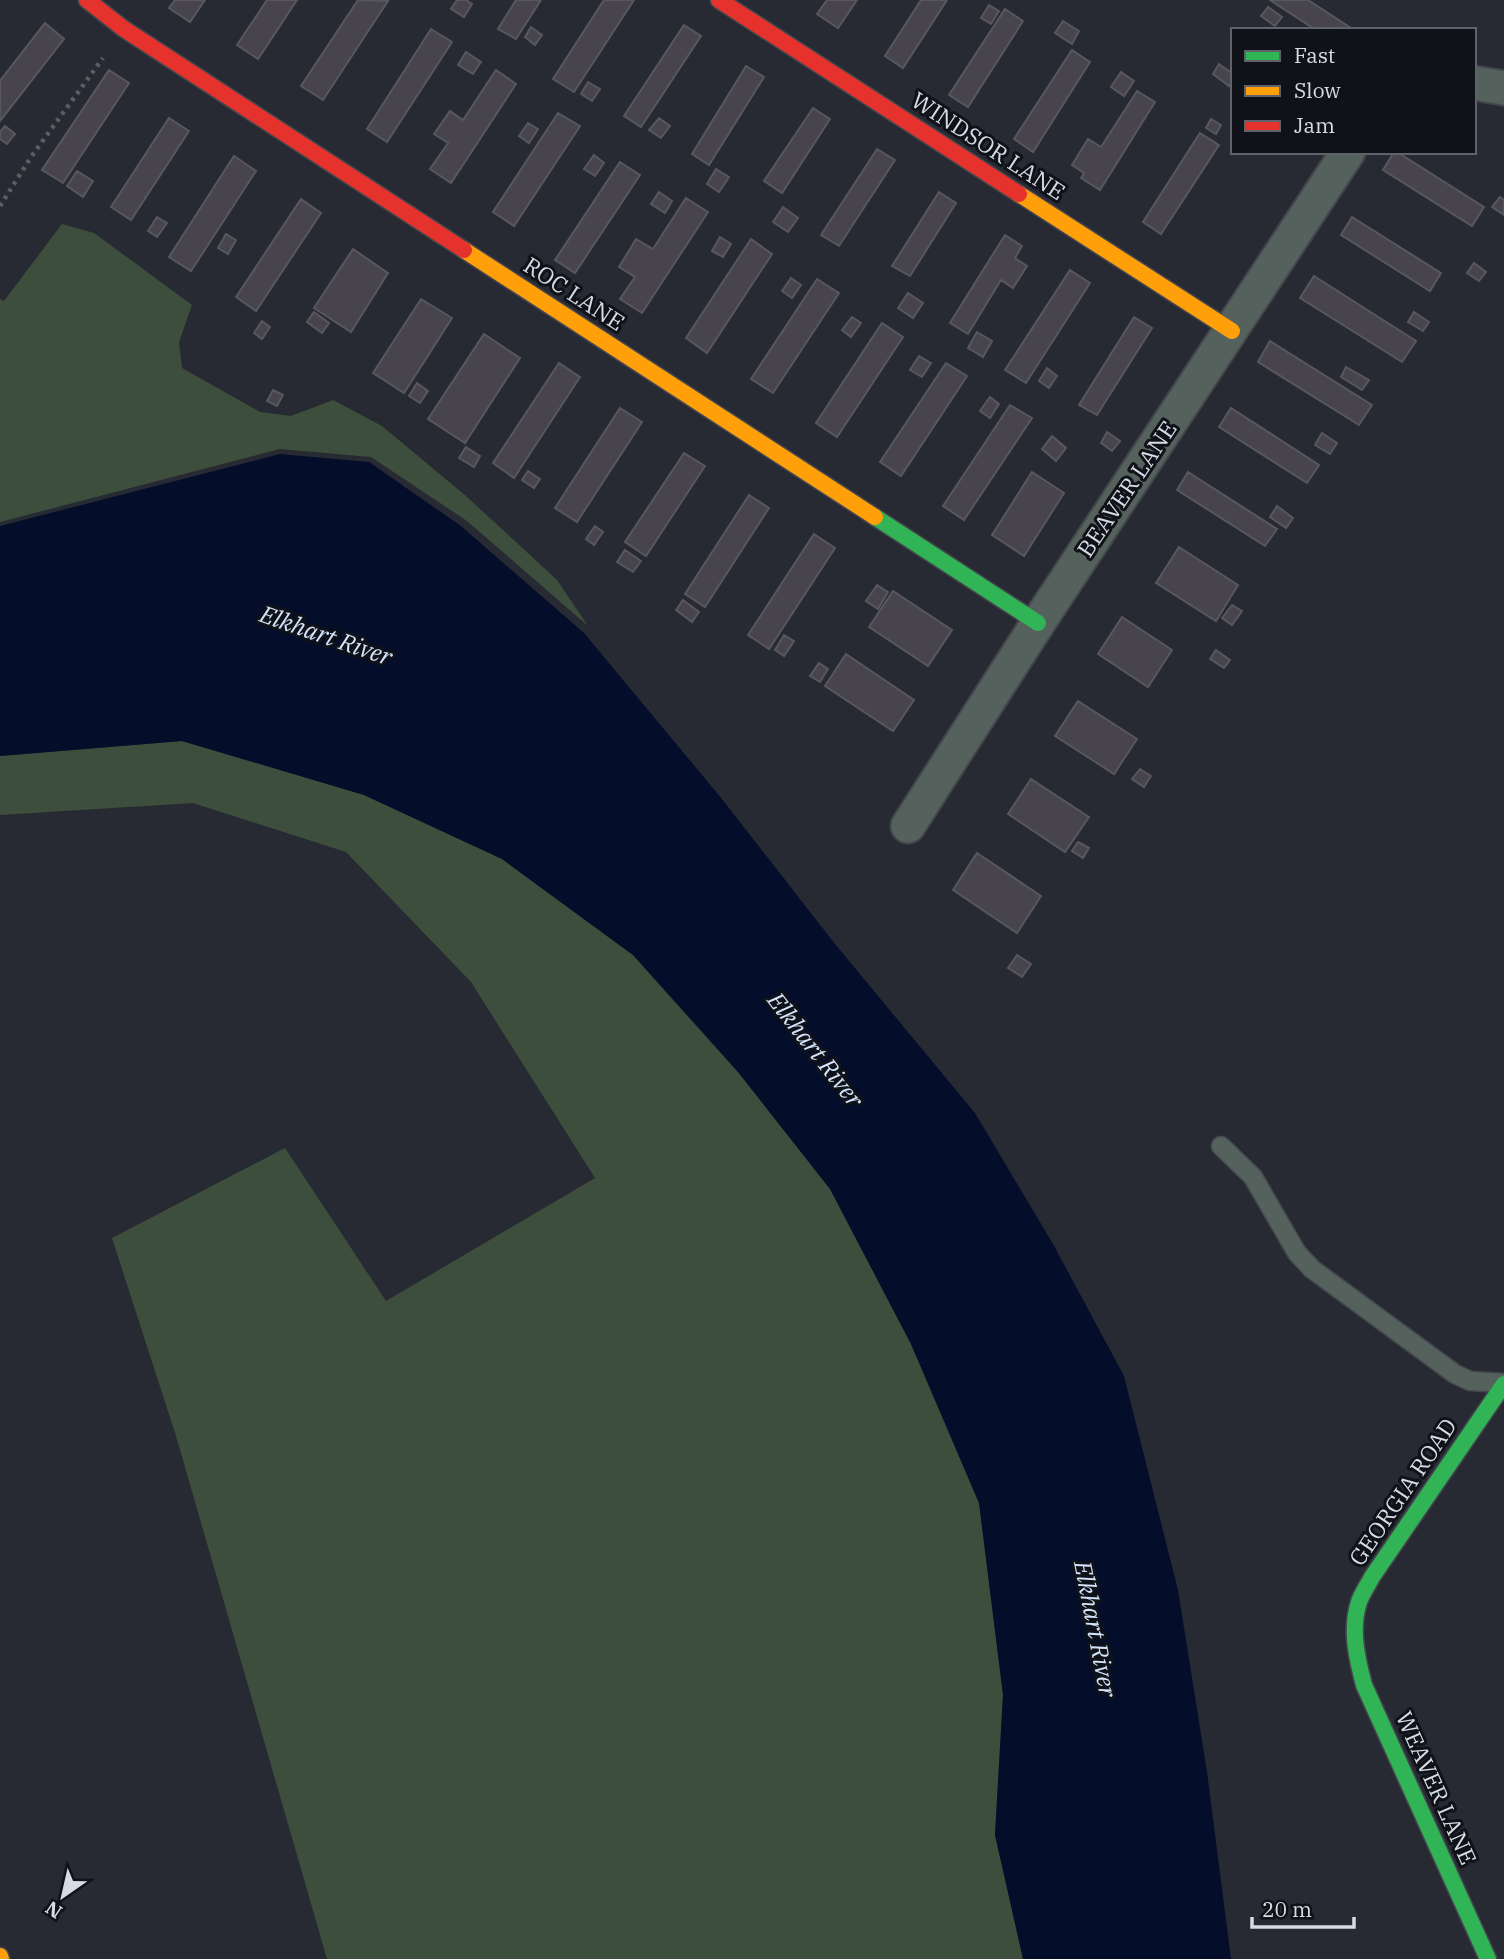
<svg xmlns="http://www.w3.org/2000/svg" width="1504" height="1959" viewBox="0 0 1504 1959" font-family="'IBM Plex Serif',serif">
<rect width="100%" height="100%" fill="#272a32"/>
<path fill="#3d4f3c" d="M62 224 94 233 192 305 179 342 182 368 260 412 291 416 333 400 382 426 466 496 557 580 588 626 467 521 371 457 280 449 0 522V299L4 301Z
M182 741 364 795 502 859 633 955 738 1072 830 1189 911 1344 979 1503 1003 1695 995 1835 1023 1959H327L176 1436 112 1238 285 1148 386 1301 595 1178 471 982 346 852 193 803 0 815V756Z"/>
<path fill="#040e2b" d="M280 454 369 462 461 526 584 633 722 799 835 944 975 1113 1053 1244 1124 1376 1178 1590 1207 1772 1231 1959H1023L995 1835 1003 1695 979 1503 911 1344 830 1189 738 1072 633 955 502 859 364 795 182 741 0 756V526Z"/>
<path fill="#48444e" stroke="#58575d" stroke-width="2" d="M175 0H205L190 22 169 8Z
M267 0H297L258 59 237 45Z
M358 0 388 1 323 100 301 86Z
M457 0H466L472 4 464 17 451 9Z
M516 0H541L516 39 498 29Z
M604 0H634L574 92 553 79Z
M827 0H857L838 28 817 14Z
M921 0H947L903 68 885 56Z
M1270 0H1308L1354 30H1316Z
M989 5 999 11 991 24 981 18Z
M1268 7 1282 17 1275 26 1261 16Z
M1005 9 1023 21 968 107 949 95Z
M1063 21 1079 31 1072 44 1055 33Z
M45 23 64 39 0 121V81Z
M684 25 701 36 641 127 624 116Z
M531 27 542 35 535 45 525 37Z
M431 29 452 42 387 142 367 129Z
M1072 50 1090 62 1033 152 1014 139Z
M466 52 481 62 473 74 458 65Z
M1219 64 1233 74V81L1229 86 1213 74Z
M746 66 764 77 709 165 692 154Z
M109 70 129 83 63 183 42 170Z
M496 70 516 84 451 183 430 169 448 143 434 134 450 111 463 120Z
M1121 72 1134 81 1124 96 1111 87Z
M588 82 600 89 592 101 581 94Z
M1137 91 1155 102 1100 190 1081 178 1084 173 1072 165 1088 139 1101 147Z
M813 108 830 119 782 193 764 181Z
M558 113 580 126 514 226 493 212Z
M169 118 189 131 131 220 111 207Z
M659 118 670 126 661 138 649 130Z
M1211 119 1221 125 1216 134 1206 128Z
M528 123 538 129 529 143 519 136Z
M5 126 15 134 7 144 0 139V132Z
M1200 133 1219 145 1161 234 1143 222Z
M877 149 895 160 839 246 821 235Z
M1394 152H1397L1484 207 1472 226 1383 170Z
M594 155 604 163 595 176 584 169Z
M234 156 256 171 191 271 169 257Z
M620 162 640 175 575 273 555 260Z
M716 169 729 177 719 192 707 184Z
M77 171 93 181 83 197 67 186Z
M659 192 672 201 665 213 651 204Z
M939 192 956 203 910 276 892 266Z
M1500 197 1504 200V215L1492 207Z
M686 198 708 212 642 313 620 299 635 277 619 267 636 239 653 249Z
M301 199 321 213 256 311 236 297Z
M783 207 798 218 788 232 773 222Z
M157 217 167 223 157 237 148 231Z
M1352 217 1441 273 1430 291 1341 235Z
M226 234 236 240 228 254 218 248Z
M1005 235 1022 246 1015 258 1027 266 1013 288 1001 280 968 334 950 323Z
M720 237 731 244 723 257 712 251Z
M751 239 772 254 707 353 686 338Z
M353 249 388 273 351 332 314 308Z
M1474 263 1486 272 1479 281 1467 273Z
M1070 270 1090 283 1026 383 1005 370Z
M1314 276 1416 341 1402 362 1300 298Z
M791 278 801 285 792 298 782 291Z
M817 279 839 293 773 393 751 379Z
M908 293 923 303 913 318 898 308Z
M421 299 452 318 404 393 373 373Z
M314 312 329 323 322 333 307 322Z
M1414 312 1429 322 1423 331 1408 322Z
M852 317 861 323 851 337 842 330Z
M1134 317 1152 328 1097 415 1079 405Z
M262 321 270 327 262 339 254 333Z
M882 323 903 337 837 437 816 423Z
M977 332 992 341 983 357 968 348Z
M484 334 520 358 465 443 428 419Z
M1270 341 1372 405 1359 425 1258 362Z
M919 356 931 363 922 377 910 370Z
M559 363 580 377 514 478 493 463Z
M946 363 967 376 901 476 880 462Z
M1346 367 1369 380 1362 390 1341 377Z
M1047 368 1057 376 1049 388 1039 381Z
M417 383 428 391 420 403 409 396Z
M273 390 283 395 277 406 267 401Z
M990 397 999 404 990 418 980 411Z
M1010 405 1032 418 964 520 943 506Z
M620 408 642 422 577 522 555 508Z
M1231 408 1319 465 1307 483 1219 427Z
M1107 432 1120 441 1112 451 1101 443Z
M1322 433 1337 443 1330 454 1315 445Z
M1052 436 1066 448 1056 461 1042 449Z
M466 447 480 456 474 467 459 458Z
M684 453 705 466 646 556 625 542Z
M528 471 540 479 534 488 522 480Z
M1032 472 1064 493 1024 556 992 535Z
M1188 472 1277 529 1265 546 1177 490Z
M749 495 769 508 705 607 685 594Z
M1277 506 1293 518 1286 528 1270 517Z
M595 526 603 532 594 545 586 539Z
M814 534 835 548 769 649 748 635Z
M1179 547 1238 585 1216 621 1156 583Z
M625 550 641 561 633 572 617 562Z
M877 585 888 592 878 609 866 601Z
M893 591 952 630 928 666 869 627Z
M683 600 699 612 692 622 676 610Z
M1232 605 1242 611 1232 625 1222 618Z
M1122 617 1172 650 1148 687 1098 654Z
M784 635 794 641 784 656 775 650Z
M1216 650 1230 660 1224 668 1210 659Z
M846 654 914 700 893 731 825 686Z
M819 663 828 669 820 682 810 676Z
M1078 701 1137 739 1114 774 1055 736Z
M1140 769 1151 776 1144 787 1132 779Z
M1031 779 1089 817 1065 852 1008 814Z
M1078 842 1089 848 1083 858 1072 851Z
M977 853 1041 896 1017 933 953 890Z
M1017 955 1031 964 1022 977 1008 968Z"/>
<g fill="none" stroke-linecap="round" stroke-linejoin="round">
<g stroke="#44474e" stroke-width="21">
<path id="lane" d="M1221 1146 1253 1177 1297 1253 1312 1269 1455 1374 1470 1381 1504 1383"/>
</g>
<g stroke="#44474e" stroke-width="37">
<path id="street" d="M1474 83 1504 88
M908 826 1038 623 1348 152"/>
</g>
<g stroke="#44474e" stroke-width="19">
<path id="fast" d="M875 517 1038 623
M1488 1959 1364 1685C1357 1659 1350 1629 1359 1602 1362 1593 1368 1585 1372 1577L1504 1384"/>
</g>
<g stroke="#44474e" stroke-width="19">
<path id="slow" d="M1019 194 1232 331
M464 250 875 517
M0 1956 1 1959"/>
</g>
<g stroke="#44474e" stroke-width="19">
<path id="jam" d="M87 0 124 29 464 250
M719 0 1019 194"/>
</g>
<path stroke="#596160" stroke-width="4.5" stroke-dasharray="3.5 5" stroke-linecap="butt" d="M0 206 31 157 103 58"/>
<use href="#lane" stroke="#55615c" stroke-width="18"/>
<use href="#street" stroke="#55615c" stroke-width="33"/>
<use href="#fast" stroke="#30b455" stroke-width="16"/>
<use href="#slow" stroke="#ff9f0a" stroke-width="16"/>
<use href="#jam" stroke="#e5322d" stroke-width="16"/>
</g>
<g text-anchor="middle" stroke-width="6" stroke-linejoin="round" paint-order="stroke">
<g font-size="23" fill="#d6dbe4" stroke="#0f1218">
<text transform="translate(988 146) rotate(33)" y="8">WINDSOR LANE</text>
<text transform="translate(574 294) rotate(33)" y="8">ROC LANE</text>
<text transform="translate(1127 489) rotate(-56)" y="8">BEAVER LANE</text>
<text transform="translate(1403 1492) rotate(-56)" y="8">GEORGIA ROAD</text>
<text transform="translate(1436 1788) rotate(66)" y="8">WEAVER LANE</text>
</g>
<g font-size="24" font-style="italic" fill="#d4e4fd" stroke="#0f1218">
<text transform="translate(326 636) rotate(19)" y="8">Elkhart River</text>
<text transform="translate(815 1050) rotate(52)" y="8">Elkhart River</text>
<text transform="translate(1095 1629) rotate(79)" y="8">Elkhart River</text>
</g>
</g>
<rect x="1231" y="28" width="245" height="126" fill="#0f1218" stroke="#5f626a" stroke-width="2"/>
<rect x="1245" y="51" width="35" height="10" fill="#30b455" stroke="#5f626a" stroke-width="2"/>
<text x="1294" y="63" font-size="21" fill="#d6dbe4">Fast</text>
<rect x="1245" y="86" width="35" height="10" fill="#ff9f0a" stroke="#5f626a" stroke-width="2"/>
<text x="1294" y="98" font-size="21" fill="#d6dbe4">Slow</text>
<rect x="1245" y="121" width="35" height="10" fill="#e5322d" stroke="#5f626a" stroke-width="2"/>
<text x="1294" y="133" font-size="21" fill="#d6dbe4">Jam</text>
<g transform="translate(63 1896) rotate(214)" stroke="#0f1218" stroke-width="5" paint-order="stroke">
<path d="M0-5L12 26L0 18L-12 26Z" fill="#d6dbe4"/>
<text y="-10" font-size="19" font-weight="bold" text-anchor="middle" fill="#d6dbe4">N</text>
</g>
<path d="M1252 1917v10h102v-10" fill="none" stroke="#d6dbe4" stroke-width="3.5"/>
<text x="1262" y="1917" font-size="21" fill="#d6dbe4" stroke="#0f1218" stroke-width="5" paint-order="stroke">20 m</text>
</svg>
